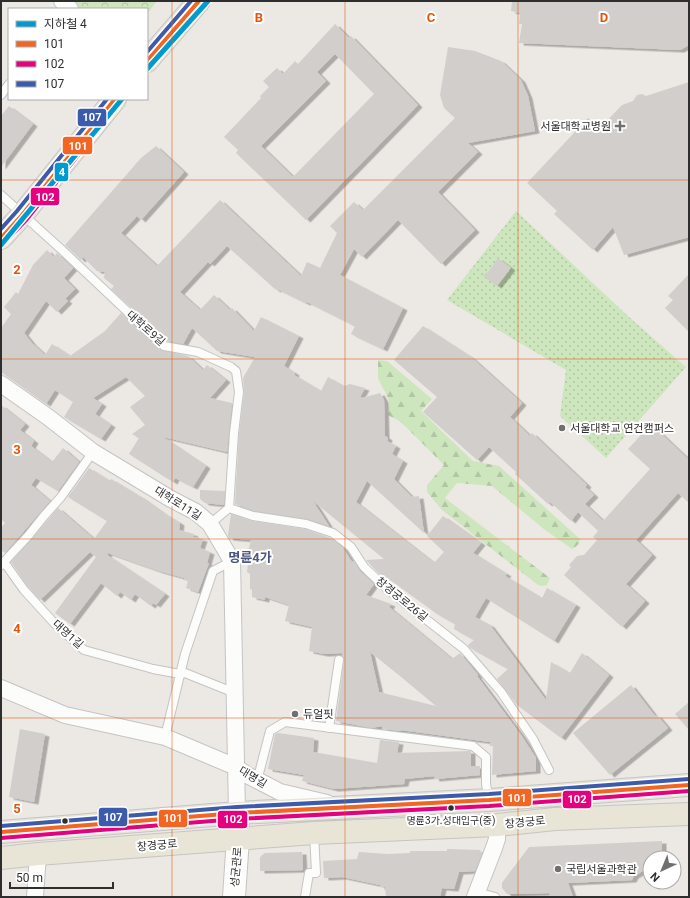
<svg xmlns="http://www.w3.org/2000/svg" width="690" height="898" viewBox="0 0 690 898" font-family="Roboto,'Noto Sans KR',sans-serif">
<defs>
<pattern id="grass-dots" width="8" height="8" patternUnits="userSpaceOnUse"><rect width="8" height="8" fill="#cee6be"/><path d="M2 2h.1M6 6h.1" fill="none" stroke="#b1c6a4" stroke-width="1.8" stroke-linecap="round"/></pattern>
<pattern id="forest-firs" width="22" height="20" patternUnits="userSpaceOnUse"><rect width="22" height="20" fill="#cee6be"/><path d="M5 1l3.5 6h-7zM16 11l3.5 6h-7z" fill="#b1c6a4"/></pattern>
<pattern id="park-crowns" width="20" height="18" patternUnits="userSpaceOnUse"><rect width="20" height="18" fill="#cee6be"/><path d="M2 6a3 3 0 1 1 6 0M12 15a3 3 0 1 1 6 0" fill="none" stroke="#b1c6a4"/></pattern>
<filter id="shadow"><feDropShadow dx="4.5" dy="2.5" stdDeviation="0" flood-color="#0004"/></filter>
</defs>
<rect width="100%" height="100%" fill="#ece8e4"/>
<path fill="url(#grass-dots)" d="M516 211 629 317 686 367 606 458 560 416 566 370 447 300Z"/>
<path fill="url(#forest-firs)" d="M378 360 387 361 432 399 421 411 473 461 499 466 580 539C580 544 577 546 572 549L545 530 492 486 457 483 445 498 550 578 547 585 543 586 538 585 442 510 427 492V485L444 465 401 422 388 415 389 400 378 378Z"/>
<path fill="url(#park-crowns)" d="M71 1H157L147 14V9H79Z"/>
<path fill="#d1cecb" fill-rule="evenodd" filter="url(#shadow)" d="M512 1H689V45L680 50 519 43 522 24H519L520 13 511 11Z
M335 24 349 38 351 36 418 105 306 220 236 153 238 150 224 137 261 98 260 96 269 87 263 81 277 68 283 74 295 61 298 64ZM335 54 374 94 293 177 261 146 326 81 317 72Z
M448 47 475 51 501 61 521 80 528 96 535 131 468 143 478 152 438 192 475 230 441 264 398 220 362 257 354 249 340 275 403 308 383 349 351 334 355 326 307 302 306 303 277 289 276 290 227 246 210 264 208 262 180 292 200 310 214 295 230 310 232 308 254 331 261 317 299 336 284 366 295 373 294 375 321 391 328 377 344 386 350 384 365 388 360 397 362 398 380 393 384 400 385 436 388 438 387 441 396 446 392 454 403 461 394 479 412 497 419 496 424 533 367 481 356 502 434 563 444 552 427 536 443 516 481 543 473 553 507 574 505 576 542 598 547 588 576 605 554 641 486 598 475 617 490 625 546 700 551 662 570 673 582 653 609 675 561 738 517 705 497 679 508 669 470 648 468 645 474 640 454 629 455 624 437 614 382 574 381 576 366 560 384 559 313 501 329 526 307 519 254 511 235 504 239 434 244 393 243 378 255 357 217 351 192 328 183 344 167 341 111 289 114 286 104 278 105 272 97 271 83 257 81 260 65 245 141 158 156 146 184 172 141 220 137 216 121 233 157 266 220 200 301 276 307 262 320 268 337 233 330 226 354 202 363 210 455 118 444 108 440 95Z
M689 82V237L624 255 613 227 593 250 554 214 557 211 527 183 588 118 600 128 622 105 633 101 637 95 642 94 646 96Z
M9 106 33 124 1 167V116Z
M47 250 54 257 57 253 73 268 64 278 75 289 65 299 68 301 57 312 46 301 24 333 32 343 45 355 52 344 70 356 105 331 121 313 161 350 188 356 203 370 207 365 226 380 210 398 232 403 227 452 163 437 206 466 193 487 175 478 173 482 129 454 139 438 132 434 145 425 130 407 145 396 126 377 93 398 102 404 95 414 111 425 101 439 64 417 73 402 55 390 46 404 1 372V328L11 314 4 307 16 292 18 294 33 265Z
M498 258 511 268 497 286 483 276 489 271Z
M689 274V332L665 308 673 300 668 296Z
M423 326 471 357 522 403 510 417 530 436 532 433 587 485 585 487 594 495 585 504 603 521 650 469 628 449 651 424 689 460V503L678 493 636 540 652 555 626 584 645 601 622 627 564 575 571 567 569 565 577 556 584 555 597 540 593 537 598 531 578 512 571 521 550 502 548 504 515 474 516 472 489 447 477 460 423 412 437 397 394 360Z
M1 405 25 424 20 430 34 441 31 446 52 462 63 448 79 462 58 491 36 478 31 485 50 501 5 553 1 550V528L5 523 1 519Z
M89 468 110 481 111 479 141 497 162 512 180 523 179 530 194 534 193 537 203 539 200 548 210 552 207 563H209L198 592 186 588 188 581 184 580V578L159 571 108 553 107 555 165 594 156 605 153 603 151 606 135 594 131 600 120 592 117 596 101 583 70 624 55 613 96 557 90 552 40 600 28 587 11 562 58 508 94 539 107 521 68 497Z
M200 490 225 491 224 505 205 503 200 499Z
M231 514 252 521 305 529 330 538 343 548 352 562 354 561 360 571 374 584 366 595 391 604 389 607 452 659 460 653 478 675 477 676 521 735 536 758V771L492 775 493 746H490V742L401 730V731L382 729V726L371 728 336 721 344 661 342 655V653L324 654 309 651 312 627 285 621 289 605 265 597V600L252 597V590L250 589V574L247 572 249 556H247L251 540 229 538 228 535ZM370 652 400 676 436 706 379 692Z
M631 685 655 716 657 715 668 728 610 775 573 733Z
M689 702V730L675 714Z
M20 729 45 734 34 802 9 797Z
M278 733 314 738 313 752 377 763 380 740 399 742 397 753 471 751V766H480V775L435 779 434 776 405 779 404 784 334 789 302 781 304 775 268 769 275 734Z
M662 841V858H650V867L634 876 632 880 568 883 573 897H549L550 893 507 894 502 888V883L504 880 529 847Z
M447 849 480 850 482 854 475 871 459 872 454 889 442 888 440 897H386L385 887H380V885L342 877 324 878 323 861 357 859 359 852 388 854 410 853V851H447Z
M302 852 303 870 260 871V858L261 856 265 853Z"/>
<g fill="none" stroke-linecap="round" stroke-linejoin="round">
<g stroke="#c5c4c5" stroke-width="10">
<path id="lane" d="M1 95 9 84
M1 195 62 250 164 346 198 352 231 367 236 371 239 392 234 433 229 508
M210 524 229 508 253 516 306 524 333 533 351 547 364 567 386 588 464 649 501 692 533 739 549 770
M4 562 24 590 55 624 84 650 153 669 180 674 185 673 235 693
M1 565 28 536 44 516 61 497 93 452
M329 728 339 660
M165 737 185 654 213 571 232 561
M257 781 270 731 285 722 473 746 486 757V784L489 800
M477 892 495 897
M305 897 309 873H316L314 833"/>
</g>
<g stroke="#c5c4c5" stroke-width="18">
<path id="street" d="M62 1 70 9
M1 384 48 417 93 452 171 499 196 512 210 524 232 561 237 813
M1 688 65 715 165 737 236 767 247 775 280 792 327 803
M35 897 38 854
M475 897 494 848 497 839V825"/>
</g>
<g stroke="#c5c4c5" stroke-width="24">
<path id="secondary" d="M234 897 238 838 237 813"/>
</g>
<g stroke="#c6c5c4" stroke-width="24">
<path id="primary" d="M147 61 199 1
M1 238 22 215 115 99
M1 832 237 813 489 800 689 785
M1 858 38 854 314 833 497 825 555 819 689 814"/>
</g>
<use href="#lane" stroke="#fcfcfb" stroke-width="8"/>
<use href="#street" stroke="#fcfcfb" stroke-width="16"/>
<use href="#secondary" stroke="#fcfcfb" stroke-width="22"/>
<use href="#primary" stroke="#e8e4d6" stroke-width="22"/>
<g stroke="#fff" stroke-width="7">
<path id="bus-1" d="M147 61 199 1
M1 238 22 215 115 99
M1 832 237 813 489 800 689 785"/>
</g>
<g stroke="#fff" stroke-width="7">
<path id="bus-2" d="M152 65 204 5
M5 242 27 219 120 103
M1 838 237 819 489 806 689 791"/>
</g>
<g stroke="#fff" stroke-width="7">
<path id="bus-3" d="M147 52 191 1
M1 229 17 211 107 99
M1 826 237 807 489 794 689 779"/>
</g>
<use href="#bus-1" stroke="#f26522" stroke-width="4"/>
<use href="#bus-2" stroke="#e5007d" stroke-width="4"/>
<use href="#bus-3" stroke="#3d5bab" stroke-width="4"/>
<g stroke="#fff" stroke-width="8">
<path id="metro-1" d="M147 69 208 1
M1 245 122 99"/>
</g>
<use href="#metro-1" stroke="#009bce" stroke-width="5"/>
</g>
<path fill="none" stroke="#df570e" stroke-width="1" stroke-opacity="0.55" d="M172 1V897M345 1V897M518 1V897M1 180H689M1 359H689M1 539H689M1 718H689"/>
<g fill="#706f6e" stroke="#fff" stroke-width="1.5">
<path d="M618 120h4v4h4v4h-4v4h-4v-4h-4v-4h4z"/>
<circle cx="562" cy="428" r="4"/>
<circle cx="295" cy="714" r="4"/>
<circle cx="558" cy="869" r="4"/>
</g>
<g fill="#2e2e2e" stroke="#fff" stroke-width="1.5">
<circle cx="451" cy="808" r="3.5"/>
<circle cx="65" cy="821" r="3.5"/>
</g>
<g text-anchor="middle" stroke-width="4" stroke-linejoin="round" paint-order="stroke">
<g font-size="10" fill="#2e2e2e" stroke="#fff">
<text x="451" y="824">명륜3가.성대입구(중)</text>
</g>
<g font-size="11" fill="#2e2e2e" stroke="#fff" text-anchor="start">
<text x="611" y="130" text-anchor="end">서울대학교병원</text>
<text x="570" y="432">서울대학교 연건캠퍼스</text>
<text x="303" y="718">듀얼핏</text>
<text x="566" y="873">국립서울과학관</text>
</g>
<g font-size="11" fill="#2e2e2e" stroke="#fff">
<text transform="translate(146 328) rotate(41)" y="4">대학로9길</text>
<text transform="translate(178 503) rotate(32)" y="4">대학로11길</text>
<text transform="translate(402 599) rotate(39)" y="4">창경궁로26길</text>
<text transform="translate(68 634) rotate(42)" y="4">대명1길</text>
<text transform="translate(253 777) rotate(31)" y="4">대명길</text>
<text transform="translate(525 822) rotate(-6)" y="4">창경궁로</text>
<text transform="translate(157 845) rotate(-5)" y="4">창경궁로</text>
<text transform="translate(236 867) rotate(-85)" y="4">성균관로</text>
</g>
<g font-size="13" font-weight="bold" fill="#4d5680" stroke="#fff">
<text x="250" y="562">명륜4가</text>
</g>
</g>
<g font-size="13" text-anchor="middle" font-weight="bold" fill="#df570e" stroke="#fff" stroke-width="4" stroke-linejoin="round" paint-order="stroke">
<text x="259" y="22">B</text>
<text x="431" y="22">C</text>
<text x="604" y="22">D</text>
<text x="17" y="274">2</text>
<text x="17" y="454">3</text>
<text x="17" y="633">4</text>
<text x="17" y="813">5</text>
</g>
<g stroke="#fff" stroke-width="1.5">
<rect x="77" y="108" width="30" height="19" rx="4" fill="#3d5bab"/>
<rect x="62" y="136" width="31" height="19" rx="4" fill="#f26522"/>
<rect x="54" y="162" width="15" height="20" rx="4" fill="#009bce"/>
<rect x="30" y="187" width="30" height="19" rx="4" fill="#e5007d"/>
<rect x="502" y="788" width="30" height="19" rx="4" fill="#f26522"/>
<rect x="562" y="790" width="30" height="19" rx="4" fill="#e5007d"/>
<rect x="98" y="807" width="30" height="20" rx="4" fill="#3d5bab"/>
<rect x="158" y="809" width="30" height="19" rx="4" fill="#f26522"/>
<rect x="217" y="810" width="31" height="19" rx="4" fill="#e5007d"/>
</g>
<g font-size="11" text-anchor="middle" font-weight="bold" fill="#fff">
<text x="92" y="121">107</text>
<text x="78" y="150">101</text>
<text x="62" y="176">4</text>
<text x="45" y="201">102</text>
<text x="517" y="802">101</text>
<text x="577" y="803">102</text>
<text x="113" y="821">107</text>
<text x="173" y="822">101</text>
<text x="233" y="823">102</text>
</g>
<rect width="690" height="898" fill="none" stroke="#2e2e2e" stroke-width="4"/>
<rect x="8" y="8" width="140" height="92" fill="#ffffff" stroke="#ababab"/>
<rect x="16" y="21" width="20" height="6" fill="#009bce" stroke="#ababab"/>
<text x="44" y="28" font-size="12" fill="#2e2e2e">지하철 4</text>
<rect x="16" y="41" width="20" height="6" fill="#f26522" stroke="#ababab"/>
<text x="44" y="48" font-size="12" fill="#2e2e2e">101</text>
<rect x="16" y="61" width="20" height="6" fill="#e5007d" stroke="#ababab"/>
<text x="44" y="68" font-size="12" fill="#2e2e2e">102</text>
<rect x="16" y="81" width="20" height="6" fill="#3d5bab" stroke="#ababab"/>
<text x="44" y="88" font-size="12" fill="#2e2e2e">107</text>
<g transform="translate(662 870) rotate(224)"><circle r="19" fill="#ffffff" stroke="#ababab"/>
<path d="M0-3L7 15L0 10L-7 15Z" fill="#706f6e"/>
<text y="-6" font-size="11" font-weight="bold" text-anchor="middle" fill="#2e2e2e">N</text>
</g>
<path d="M10 882v6h103v-6" fill="none" stroke="#2e2e2e" stroke-width="2"/>
<text x="16" y="882" font-size="12" fill="#2e2e2e" stroke="#ffffff" stroke-width="3" paint-order="stroke">50 m</text>
</svg>
